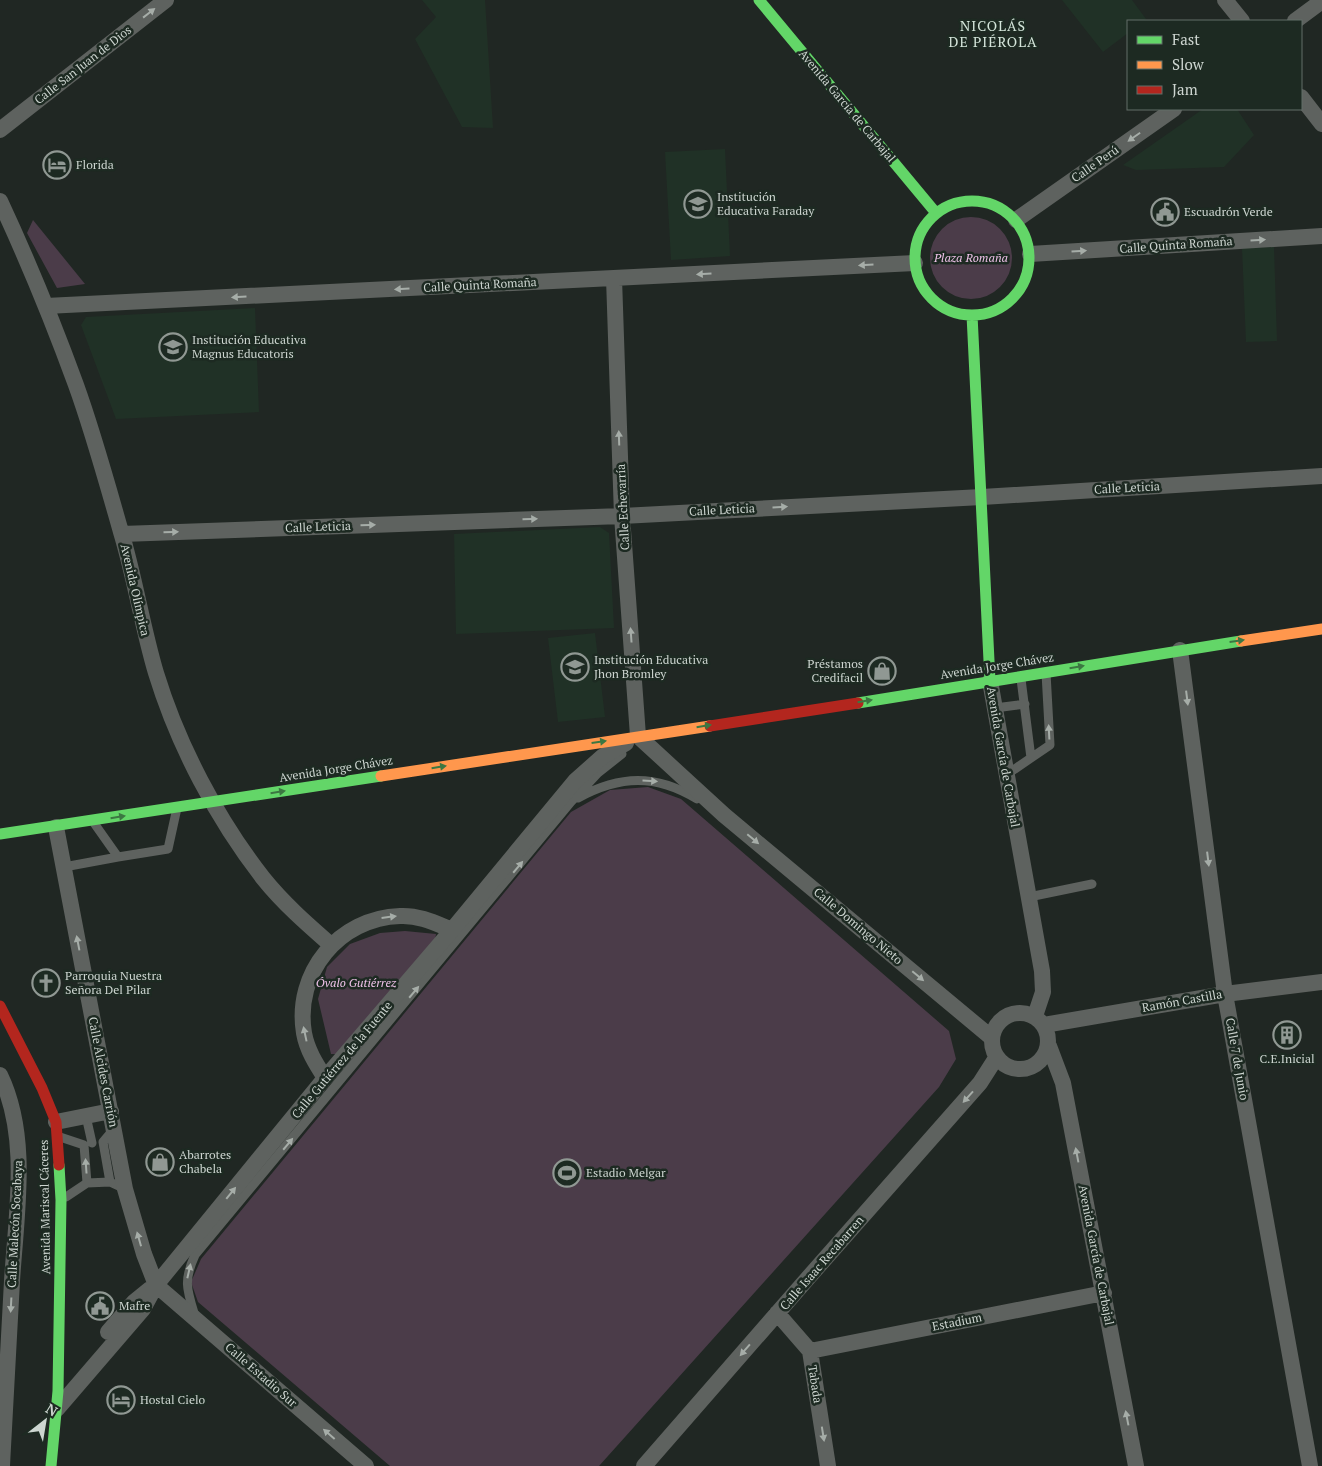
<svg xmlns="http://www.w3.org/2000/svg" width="1322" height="1466" viewBox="0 0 1322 1466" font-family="'PT Serif',serif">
<rect width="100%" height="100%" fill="#202723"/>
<path fill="#203126" d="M422 0H485L493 128 462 127 415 39 436 17Z
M1062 0H1132L1146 19 1143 21H1128V33L1103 52Z
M1203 109H1237L1254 135 1224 167 1136 170 1123 165Z
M725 149 730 256 671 260 665 152Z
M1274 247 1277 341 1246 342 1242 248Z
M255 308 259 412 116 419 81 325 86 317Z
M600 527 609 533 614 628 456 634 454 534Z
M595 633 605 717 558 722 548 638Z"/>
<path fill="#4b3c49" d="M930 258a41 41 0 1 1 82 0a41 41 0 1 1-82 0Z
M33 220 85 284 57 288 27 233Z
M648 787 681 799 949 1031 956 1059 939 1087 599 1466H390L198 1302 191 1282 201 1259 571 812 610 790Z
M405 931 436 934 435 940 338 1054H331L318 999 327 967 350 944 380 933Z"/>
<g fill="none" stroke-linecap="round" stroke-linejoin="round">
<path stroke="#5e625f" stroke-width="9" d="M1021 679 1031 758
M995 708 1025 704
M1006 775 1050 745 1046 673
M578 798C620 775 656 774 697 799
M94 823 118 857 168 849 177 808
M64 867 118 857
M1029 897 1092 884
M86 1116 92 1143
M114 1129 103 1142 110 1182 125 1189
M60 1137 84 1145 87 1183 66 1197
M87 1183 110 1182
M195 1316C187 1290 183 1281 195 1255L571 802 598 773 622 754"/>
<path stroke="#5e625f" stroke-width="16" d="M1225 0 1242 21
M1295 21 1322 1
M1301 97 1322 124
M0 130 166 0
M0 201C28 261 53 322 76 385 93 432 107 483 121 532 135 578 142 626 156 673 178 745 217 819 263 878 283 903 307 924 331 945
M1016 220 1174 109
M1030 254 1322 236
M614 278 622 516 638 736
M46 306 915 263
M122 534 622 516 982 497 1322 476
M1180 650 1225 994 1310 1466
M990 681 1042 971 1043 992 1035 1016
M638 736 724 815 992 1038
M56 827 125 1189 144 1254 156 1285 366 1466
M992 1041a28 28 0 1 1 56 0a28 28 0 1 1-56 0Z
M1044 1025 1225 994 1322 982
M1049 1046 1063 1083 1136 1466
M0 1075C30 1137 16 1214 12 1281 9 1342 5 1404 2 1466
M325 1078C316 1064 307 1050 304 1033 294 973 339 918 400 916 419 915 435 923 452 930
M56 1122 111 1111
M777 1313 810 1351 828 1466
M108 1332 134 1302 150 1289
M810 1351 1104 1293
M57 1409 143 1309 156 1285 325 1078 452 930 575 781 602 757 626 743
M644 1466 808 1278 980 1083 996 1058"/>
<path stroke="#63d668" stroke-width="11" d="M759 0 936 213
M915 258a57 57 0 1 1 114 0a57 57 0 1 1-114 0Z
M972 315 990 681
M858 703 1241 641
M0 834 381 776
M51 1466 58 1391 61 1200 59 1165"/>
<path stroke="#ff974d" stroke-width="11" d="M1241 641 1322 629
M381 776 710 726"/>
<path stroke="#b3261e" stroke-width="11" d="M710 726 858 703
M0 1006 42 1088 56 1122 59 1165"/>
</g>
<defs><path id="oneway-solid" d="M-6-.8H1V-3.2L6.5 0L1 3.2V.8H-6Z" transform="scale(1.25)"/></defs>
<g fill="#a6ada8">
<use href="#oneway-solid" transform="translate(149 13) rotate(-38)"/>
<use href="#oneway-solid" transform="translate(1134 137) rotate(145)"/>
<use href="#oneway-solid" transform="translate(1258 240) rotate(-4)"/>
<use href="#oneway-solid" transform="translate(1079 251) rotate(-4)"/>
<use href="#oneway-solid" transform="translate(866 265) rotate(177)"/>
<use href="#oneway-solid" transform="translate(704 274) rotate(177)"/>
<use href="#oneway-solid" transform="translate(402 289) rotate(177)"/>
<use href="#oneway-solid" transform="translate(239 297) rotate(177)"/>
<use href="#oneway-solid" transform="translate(619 438) rotate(-92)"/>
<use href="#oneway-solid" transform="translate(780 507) rotate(-3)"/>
<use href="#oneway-solid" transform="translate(530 519) rotate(-2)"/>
<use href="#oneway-solid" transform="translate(368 525) rotate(-2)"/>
<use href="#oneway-solid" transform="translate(171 532) rotate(-2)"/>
<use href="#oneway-solid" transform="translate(631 635) rotate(-94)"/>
<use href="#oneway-solid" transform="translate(1187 698) rotate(83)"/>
<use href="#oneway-solid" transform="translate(1049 732) rotate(-93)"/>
<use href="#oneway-solid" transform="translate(650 781) rotate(3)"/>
<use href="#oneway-solid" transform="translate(753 839) rotate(40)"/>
<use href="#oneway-solid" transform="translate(1208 859) rotate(83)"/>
<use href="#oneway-solid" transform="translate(518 867) rotate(-50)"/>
<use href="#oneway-solid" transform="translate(389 917) rotate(-7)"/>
<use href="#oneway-solid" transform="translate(78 943) rotate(-101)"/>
<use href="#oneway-solid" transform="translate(918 976) rotate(40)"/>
<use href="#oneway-solid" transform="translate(414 992) rotate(-50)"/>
<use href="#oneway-solid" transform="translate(305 1034) rotate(-102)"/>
<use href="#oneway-solid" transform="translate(968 1097) rotate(132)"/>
<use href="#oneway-solid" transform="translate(288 1144) rotate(-50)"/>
<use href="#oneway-solid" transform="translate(1077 1155) rotate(-101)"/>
<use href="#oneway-solid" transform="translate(86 1166) rotate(-94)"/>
<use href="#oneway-solid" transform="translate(231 1193) rotate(-51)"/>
<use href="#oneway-solid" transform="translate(139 1239) rotate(-106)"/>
<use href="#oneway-solid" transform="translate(189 1271) rotate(-77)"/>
<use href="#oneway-solid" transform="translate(11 1305) rotate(93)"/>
<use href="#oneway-solid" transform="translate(745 1350) rotate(131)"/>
<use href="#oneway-solid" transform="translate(1127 1418) rotate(-101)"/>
<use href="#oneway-solid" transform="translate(329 1434) rotate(-139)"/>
<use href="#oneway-solid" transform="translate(823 1434) rotate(81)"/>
</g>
<g fill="#3c7742">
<use href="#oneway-solid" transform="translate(1237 641) rotate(-8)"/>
<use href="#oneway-solid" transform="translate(1077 667) rotate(-10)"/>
<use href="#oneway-solid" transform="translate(865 701) rotate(-9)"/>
<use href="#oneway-solid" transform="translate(704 726) rotate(-9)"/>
<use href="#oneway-solid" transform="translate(599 742) rotate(-8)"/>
<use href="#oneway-solid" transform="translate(439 767) rotate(-9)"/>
<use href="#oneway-solid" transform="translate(278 792) rotate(-9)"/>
<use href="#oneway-solid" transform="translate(118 817) rotate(-9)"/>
</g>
<defs>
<g id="hotel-ring" transform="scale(1.4375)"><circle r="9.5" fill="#1d2a22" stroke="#909893" stroke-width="1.5"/><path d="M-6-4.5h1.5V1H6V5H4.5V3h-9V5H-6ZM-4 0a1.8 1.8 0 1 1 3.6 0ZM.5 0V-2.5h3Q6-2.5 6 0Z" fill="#909893"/></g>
<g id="school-ring" transform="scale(1.4375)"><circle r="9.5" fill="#1d2a22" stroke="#909893" stroke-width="1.5"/><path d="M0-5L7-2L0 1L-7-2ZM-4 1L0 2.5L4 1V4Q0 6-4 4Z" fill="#909893"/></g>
<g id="civic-ring" transform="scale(1.4375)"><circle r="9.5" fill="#1d2a22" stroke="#909893" stroke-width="1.5"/><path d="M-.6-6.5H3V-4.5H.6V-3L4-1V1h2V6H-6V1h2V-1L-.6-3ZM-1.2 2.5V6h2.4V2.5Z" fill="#909893"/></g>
<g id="shop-ring" transform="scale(1.4375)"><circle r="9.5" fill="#1d2a22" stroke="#909893" stroke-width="1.5"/><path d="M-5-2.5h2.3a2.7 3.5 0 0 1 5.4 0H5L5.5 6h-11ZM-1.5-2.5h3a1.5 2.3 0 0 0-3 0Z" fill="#909893"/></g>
<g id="church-ring" transform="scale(1.4375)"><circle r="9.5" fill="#1d2a22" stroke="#909893" stroke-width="1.5"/><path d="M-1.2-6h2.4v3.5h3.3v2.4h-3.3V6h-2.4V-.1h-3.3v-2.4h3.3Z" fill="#909893"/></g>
<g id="building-ring" transform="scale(1.4375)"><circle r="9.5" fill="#1d2a22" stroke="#909893" stroke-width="1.5"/><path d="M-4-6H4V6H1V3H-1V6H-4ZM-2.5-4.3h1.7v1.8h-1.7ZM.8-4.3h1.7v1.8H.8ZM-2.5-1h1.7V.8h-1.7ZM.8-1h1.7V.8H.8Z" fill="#909893"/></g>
<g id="stadium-ring" transform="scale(1.4375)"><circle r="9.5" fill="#1d2a22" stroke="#909893" stroke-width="1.5"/><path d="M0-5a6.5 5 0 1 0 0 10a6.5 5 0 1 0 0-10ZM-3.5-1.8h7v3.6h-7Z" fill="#909893"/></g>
</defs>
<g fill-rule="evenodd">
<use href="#hotel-ring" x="57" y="165"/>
<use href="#school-ring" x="698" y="204"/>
<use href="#civic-ring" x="1165" y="212"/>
<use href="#school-ring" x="173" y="347"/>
<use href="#school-ring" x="575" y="667"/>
<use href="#shop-ring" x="882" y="671"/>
<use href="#church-ring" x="46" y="983"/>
<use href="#building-ring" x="1287" y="1035"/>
<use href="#shop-ring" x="160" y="1162"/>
<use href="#stadium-ring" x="567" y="1173"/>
<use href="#civic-ring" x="100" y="1306"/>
<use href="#hotel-ring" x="121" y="1400"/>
</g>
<g text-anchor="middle" stroke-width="5" stroke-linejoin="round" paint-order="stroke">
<g font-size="12" fill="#cdd5d0" stroke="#1d2a22">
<text transform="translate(83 65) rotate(-38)" y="4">Calle San Juan de Dios</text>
<text transform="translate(847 106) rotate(50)" y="4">Avenida García de Carbajal</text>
<text transform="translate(1095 164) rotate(-35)" y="4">Calle Perú</text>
<text transform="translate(1176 245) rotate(-4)" y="4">Calle Quinta Romaña</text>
<text transform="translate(480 285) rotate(-3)" y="4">Calle Quinta Romaña</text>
<text transform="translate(1127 488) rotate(-3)" y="4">Calle Leticia</text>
<text transform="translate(623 507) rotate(-93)" y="4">Calle Echevarría</text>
<text transform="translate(722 510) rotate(-3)" y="4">Calle Leticia</text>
<text transform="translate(318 527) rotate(-2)" y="4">Calle Leticia</text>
<text transform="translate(135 590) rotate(77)" y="4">Avenida Olímpica</text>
<text transform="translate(997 666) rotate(-9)" y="4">Avenida Jorge Chávez</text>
<text transform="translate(1003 757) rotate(80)" y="4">Avenida García de Carbajal</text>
<text transform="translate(336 769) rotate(-9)" y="4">Avenida Jorge Chávez</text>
<text transform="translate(858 926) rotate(40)" y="4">Calle Domingo Nieto</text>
<text transform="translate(1182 1001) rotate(-10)" y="4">Ramón Castilla</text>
<text transform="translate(1237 1059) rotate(80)" y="4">Calle 7 de Junio</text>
<text transform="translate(342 1060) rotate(-50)" y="4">Calle Gutiérrez de la Fuente</text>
<text transform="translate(103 1072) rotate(79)" y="4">Calle Alcides Carrión</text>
<text transform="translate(45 1207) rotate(-91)" y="4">Avenida Mariscal Cáceres</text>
<text transform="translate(15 1224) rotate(-87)" y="4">Calle Malecón Socabaya</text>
<text transform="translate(1096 1255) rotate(79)" y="4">Avenida García de Carbajal</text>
<text transform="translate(822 1263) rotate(-49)" y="4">Calle Isaac Recabarren</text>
<text transform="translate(957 1322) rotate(-11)" y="4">Estadium</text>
<text transform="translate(261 1375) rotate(41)" y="4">Calle Estadio Sur</text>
<text transform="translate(815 1384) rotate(81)" y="4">Tabada</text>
</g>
<g font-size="12" fill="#cdd5d0" stroke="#1d2a22" text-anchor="start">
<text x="76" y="169">Florida</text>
<text x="717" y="201">Institución<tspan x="717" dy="14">Educativa Faraday</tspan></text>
<text x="1184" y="216">Escuadrón Verde</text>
<text x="192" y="344">Institución Educativa<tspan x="192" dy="14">Magnus Educatoris</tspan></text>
<text x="594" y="664">Institución Educativa<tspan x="594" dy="14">Jhon Bromley</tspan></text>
<text x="863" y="668" text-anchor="end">Préstamos<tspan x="863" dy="14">Credifacil</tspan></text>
<text x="65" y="980">Parroquia Nuestra<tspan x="65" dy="14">Señora Del Pilar</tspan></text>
<text x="1287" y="1063" text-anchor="middle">C.E.Inicial</text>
<text x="179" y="1159">Abarrotes<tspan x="179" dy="14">Chabela</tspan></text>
<text x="586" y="1177">Estadio Melgar</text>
<text x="119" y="1310">Mafre</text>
<text x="140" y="1404">Hostal Cielo</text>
</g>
<g font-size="12" font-style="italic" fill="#edc0e7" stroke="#1d2a22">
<text x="971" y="262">Plaza Romaña</text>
<text x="356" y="987">Óvalo Gutiérrez</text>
</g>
<g font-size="14" letter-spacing="1" fill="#d4e5da" stroke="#1d2a22">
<text x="993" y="31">NICOLÁS<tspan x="993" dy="16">DE PIÉROLA</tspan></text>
</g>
</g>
<rect x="1127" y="20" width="175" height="90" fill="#1d2a22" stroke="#636e68"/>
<rect x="1137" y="36" width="25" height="8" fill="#63d668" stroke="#636e68"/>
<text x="1172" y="45" font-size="15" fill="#cdd5d0">Fast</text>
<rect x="1137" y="61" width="25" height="8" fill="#ff974d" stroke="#636e68"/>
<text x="1172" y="70" font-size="15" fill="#cdd5d0">Slow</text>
<rect x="1137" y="86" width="25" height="8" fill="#b3261e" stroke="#636e68"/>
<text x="1172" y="95" font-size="15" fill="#cdd5d0">Jam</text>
<g transform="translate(45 1421) rotate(31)" stroke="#1d2a22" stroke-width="4" paint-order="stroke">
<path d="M0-4L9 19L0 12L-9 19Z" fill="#cdd5d0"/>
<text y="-8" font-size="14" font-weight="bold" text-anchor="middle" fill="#cdd5d0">N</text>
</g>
</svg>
